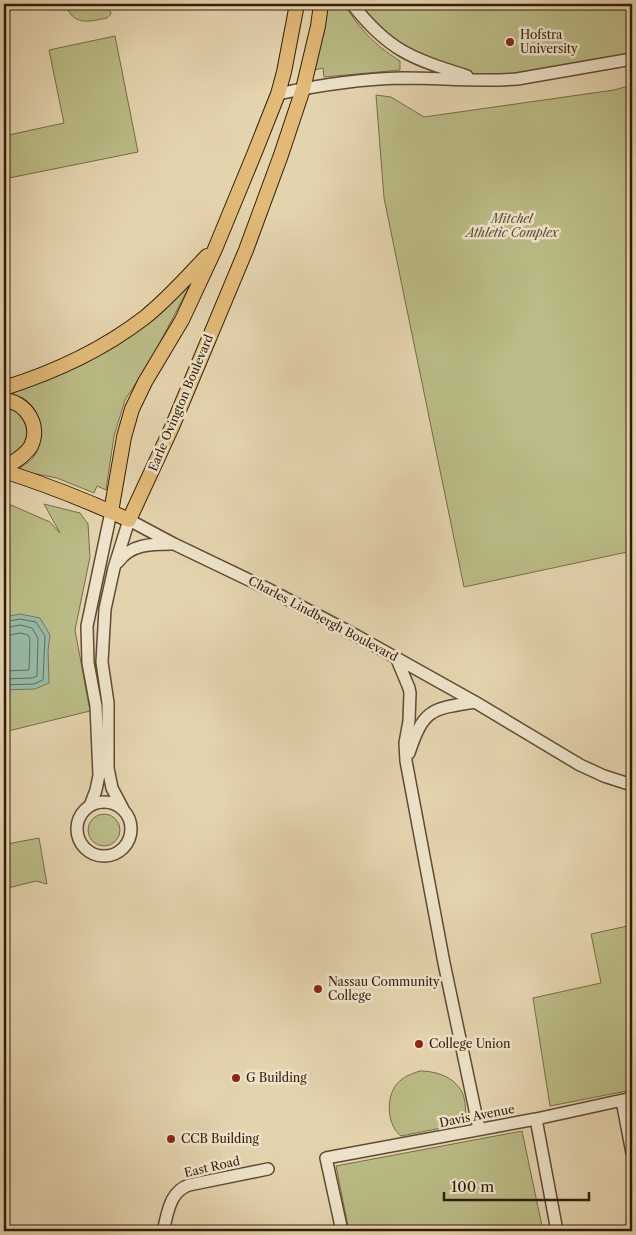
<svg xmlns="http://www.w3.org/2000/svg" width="636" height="1235" viewBox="0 0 636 1235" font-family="'Libre Caslon Text',serif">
<rect width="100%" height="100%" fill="#e4d4ae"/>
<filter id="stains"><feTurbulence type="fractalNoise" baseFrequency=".004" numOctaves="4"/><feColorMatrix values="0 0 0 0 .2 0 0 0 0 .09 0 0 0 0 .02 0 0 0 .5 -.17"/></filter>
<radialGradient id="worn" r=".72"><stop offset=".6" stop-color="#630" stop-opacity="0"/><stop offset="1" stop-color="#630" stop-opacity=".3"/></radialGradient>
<path fill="#babb86" stroke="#776c46" d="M65 4H108L111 14 107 18C87 22 74 26 65 4Z
M326 4H344C361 30 373 44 400 61V70L324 77 323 68 314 70Z
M352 4H632V59L478 80 411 57Z
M115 36 138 152 4 179V136L64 123 49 50Z
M632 85V551L464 587 384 198 376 95 391 97 424 117 614 90Z
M190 285 152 358 125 400 114 436 106 490 97 486 94 493 57 478 17 470C22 466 29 463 33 458 46 439 43 411 23 398 19 396 13 395 8 394 56 378 104 358 144 326 160 314 175 299 190 285Z
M4 406C34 410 36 456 4 458Z
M4 502 50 522 60 533 44 504 80 513 88 524 90 557 75 630 90 711 4 732Z
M88 830a16 16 0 1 1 32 0a16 16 0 1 1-32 0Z
M4 825 7 844 39 838 47 884 36 881 4 889Z
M632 925V1090L550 1106 533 998 601 983 591 934Z
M420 1071C436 1071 454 1077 462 1092 466 1100 465 1112 467 1121L462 1124 401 1136C388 1126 386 1102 394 1088 400 1078 410 1074 420 1071Z
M522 1131 543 1231H349L336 1166Z"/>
<path fill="#97b9a4" stroke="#6f7a65" d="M20 614 40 618 50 635 48 651 49 683 35 689 4 690V617Z"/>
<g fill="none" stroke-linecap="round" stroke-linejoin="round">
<path stroke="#666a56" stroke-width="1" d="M4 622 20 619 36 622 45 636 43 680 34 684 4 685
M4 628 20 625 32 628 38 638 37 676 32 678 4 679
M4 636 20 633 28 635 30 639 29 670 4 671"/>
<g stroke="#604a31" stroke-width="14">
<path id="minor" d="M352 4C389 51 411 58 467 76
M278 94C319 85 360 79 402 78 441 78 479 82 517 79L632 59
M118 562C131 544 151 544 171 544
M396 657 409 688 410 693 409 721 405 743 406 761 444 963 479 1129
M409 753C424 708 432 709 475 702
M77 829a27 27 0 1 1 54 0a27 27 0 1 1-54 0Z
M90 806 96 790 99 775 96 706 88 663 87 626 111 512
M123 809 112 788 108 768V703L102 662 105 609 114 568 129 520 174 544 270 590 357 636 475 702 580 765 604 776 632 785
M622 1101 632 1153
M536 1119 557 1231
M163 1231C168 1213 169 1192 189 1185L268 1169
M342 1231 326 1158 536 1119 632 1098"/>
</g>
<g stroke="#341c07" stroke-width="16">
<path id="major" d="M4 388C55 372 101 351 144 318 167 300 187 277 207 256
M4 400C26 402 41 425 31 446 25 456 13 462 4 468
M4 471C47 485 88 501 129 520L172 427 246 250 281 155 303 89 318 26 321 4
M111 512 124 437 132 409 145 382 182 320 215 249 255 152 278 94 284 72 297 4"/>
</g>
<use href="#minor" stroke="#ede3ca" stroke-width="11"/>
<use href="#major" stroke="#e2ba77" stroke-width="14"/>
</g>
<g fill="#8f2418" stroke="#ede3ca" stroke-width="2">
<circle cx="510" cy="42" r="5"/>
<circle cx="318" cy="989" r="5"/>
<circle cx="419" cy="1044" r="5"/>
<circle cx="236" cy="1078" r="5"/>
<circle cx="171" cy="1139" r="5"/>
</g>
<g text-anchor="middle" stroke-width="5" stroke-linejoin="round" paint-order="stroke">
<g font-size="12" fill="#341c07" stroke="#ede3ca" text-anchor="start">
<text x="520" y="39">Hofstra<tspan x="520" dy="14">University</tspan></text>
<text x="328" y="986">Nassau Community<tspan x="328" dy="14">College</tspan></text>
<text x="429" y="1048">College Union</text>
<text x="246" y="1082">G Building</text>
<text x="181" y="1143">CCB Building</text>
</g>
<g font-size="12" font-style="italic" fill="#5c4c2d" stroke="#ede3ca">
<text x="512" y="223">Mitchel<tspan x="512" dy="14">Athletic Complex</tspan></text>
</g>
<g font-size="12" fill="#341c07" stroke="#ede3ca">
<text transform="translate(181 403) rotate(-67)" y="4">Earle Ovington Boulevard</text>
<text transform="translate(323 619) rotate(28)" y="4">Charles Lindbergh Boulevard</text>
<text transform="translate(477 1116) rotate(-11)" y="4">Davis Avenue</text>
<text transform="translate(212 1167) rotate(-13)" y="4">East Road</text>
</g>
</g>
<rect width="636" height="1235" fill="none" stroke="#e4d4ae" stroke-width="20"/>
<rect x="5" y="5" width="626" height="1225" fill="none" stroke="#341c07" stroke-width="2.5"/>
<rect x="10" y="10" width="616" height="1215" fill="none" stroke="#341c07"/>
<path d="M444 1192v8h145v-8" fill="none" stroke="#341c07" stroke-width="2.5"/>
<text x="451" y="1192" font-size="15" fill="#341c07" stroke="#ede3ca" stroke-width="4" paint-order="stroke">100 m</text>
<rect width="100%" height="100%" filter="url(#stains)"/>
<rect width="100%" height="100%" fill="url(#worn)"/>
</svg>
